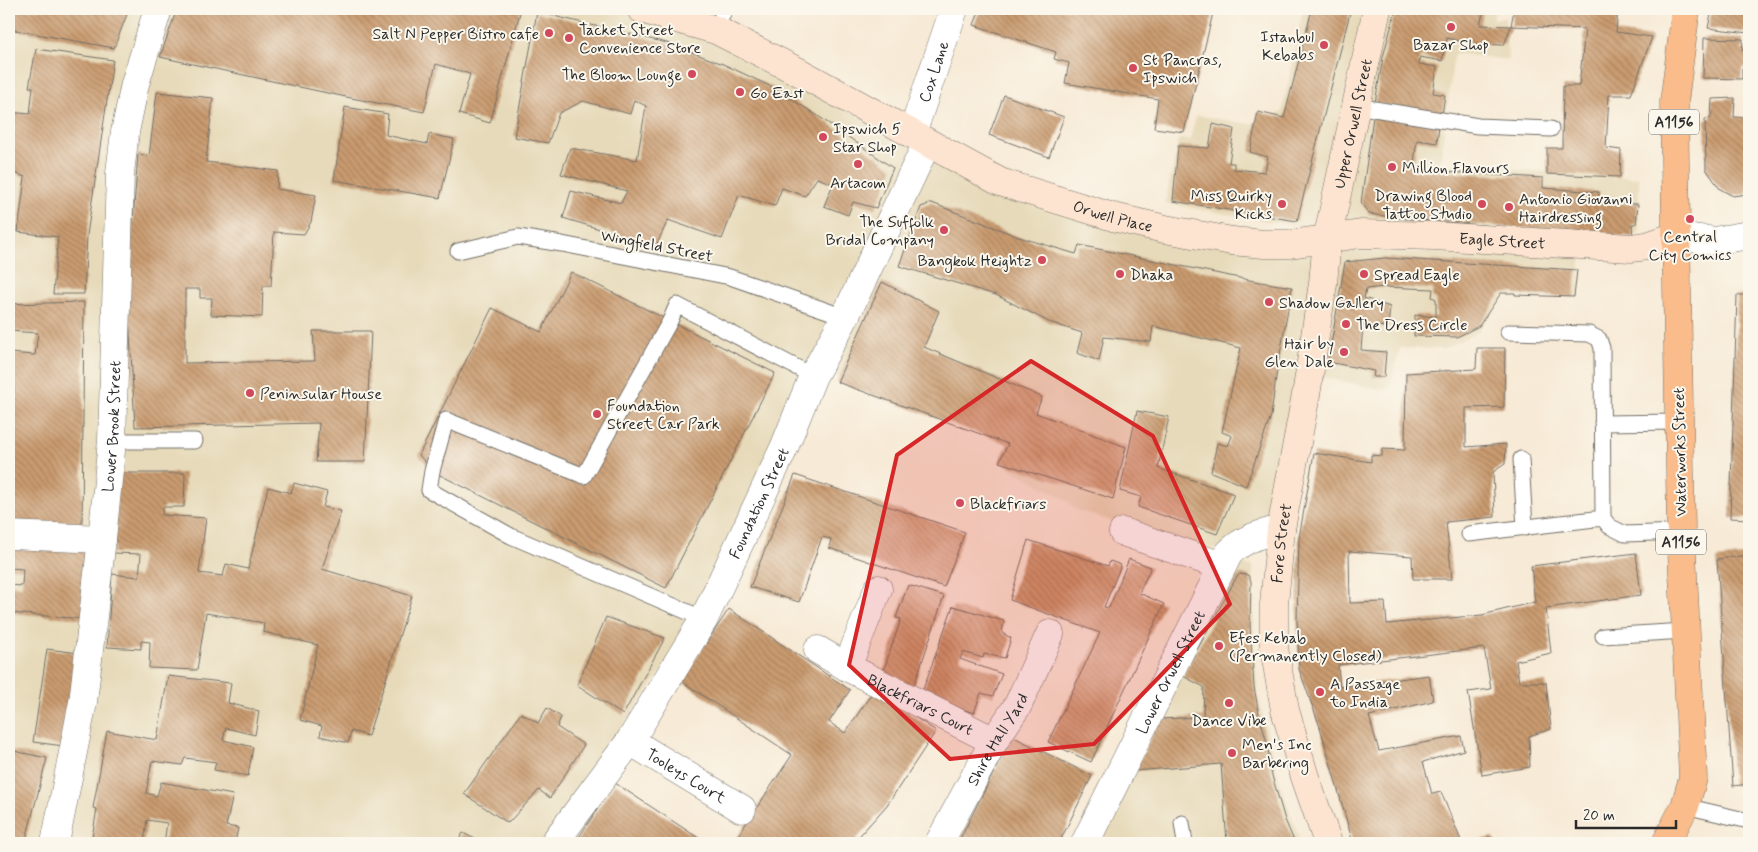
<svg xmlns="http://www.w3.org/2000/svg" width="1758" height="852" viewBox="0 0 1758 852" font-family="Mynerve,sans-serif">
<defs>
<pattern id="building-back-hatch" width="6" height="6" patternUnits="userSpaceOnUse" patternTransform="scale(1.25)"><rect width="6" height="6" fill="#ca9b70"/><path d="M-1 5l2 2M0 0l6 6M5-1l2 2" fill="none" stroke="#a47f5c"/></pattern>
</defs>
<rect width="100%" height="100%" fill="#fbf7ec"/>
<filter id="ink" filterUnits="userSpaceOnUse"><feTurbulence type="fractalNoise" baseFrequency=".02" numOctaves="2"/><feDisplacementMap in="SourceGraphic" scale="10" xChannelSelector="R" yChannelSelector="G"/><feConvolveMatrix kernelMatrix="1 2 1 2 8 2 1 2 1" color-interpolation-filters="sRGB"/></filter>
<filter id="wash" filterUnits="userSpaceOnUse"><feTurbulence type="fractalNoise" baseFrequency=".0096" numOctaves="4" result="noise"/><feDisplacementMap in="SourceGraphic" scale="20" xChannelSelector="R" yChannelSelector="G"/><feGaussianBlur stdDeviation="1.12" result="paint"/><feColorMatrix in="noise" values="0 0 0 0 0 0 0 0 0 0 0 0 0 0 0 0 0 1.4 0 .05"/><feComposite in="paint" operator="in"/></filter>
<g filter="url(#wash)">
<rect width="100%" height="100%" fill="#f7ead6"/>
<path fill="#e7daba" d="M9 9H697L703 25 927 143 1113 217 1327 240 1288 496 1254 536 1229 553 1131 528 1075 509 1063 498 999 462 1007 444 837 382 845 319 715 594 542 843H9Z
M1303 9H1495L1493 19 1505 18 1508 60 1454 53 1440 165 1639 178V232L1635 235 1369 221 1295 226 1165 203 1179 139 1190 140 1196 115 1250 124 1282 112Z
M1334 251 1580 254 1579 297 1505 294 1478 332 1444 349 1400 348 1389 391 1321 377Z
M1236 563 1253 566 1254 641 1258 696 1279 780 1301 843H1098Z"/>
<g id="blocks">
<path fill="url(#building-back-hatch)" d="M9 9H129L114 48 9 29Z
M177 9H521L490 123 459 114 470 74 436 64 424 112 346 97 160 57Z
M980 9H1214L1184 132 1154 128 1158 99 1065 83 1069 63 1054 59 1056 52 974 25Z
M1312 9H1351L1297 221 1173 201 1178 146 1209 148 1213 124 1234 129 1229 163H1234V169L1265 172 1268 157 1250 152 1258 112 1284 118Z
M1396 9H1484L1480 25 1511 26 1514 9H1618L1616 32 1652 37 1631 95H1609L1606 148 1621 150 1620 177 1547 174V148H1562L1563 86H1579L1585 29 1511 26 1504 45 1471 44 1447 38 1442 61 1420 57 1419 64 1437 67 1433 93 1445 95 1442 115 1375 103 1383 57Z
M1712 9H1749V33L1708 28Z
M537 12 667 43 723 64 774 88 818 116 893 168 876 208 853 202 848 215 824 206 833 184 817 178 805 196 782 188 775 206 739 195 722 239 668 220 656 246 563 218 571 191 621 203 627 191 561 174 570 148 637 160 646 106 634 100 630 114 583 101 559 113 548 143 514 137Z
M1704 38 1743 39 1742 50H1749V68H1742V79L1703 78Z
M36 49 113 60 87 235 84 294H53L58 237 18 232 25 177 9 171V112L30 114 33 87H29Z
M157 92 213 98 206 162 278 171 277 189 316 195 311 222 304 234 274 232 271 286H263L262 317 211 315 212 298H200V289H185V363L315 361 313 331H371L365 462H316L319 423 135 427 129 315 130 262 138 154 149 156Z
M1004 95 1064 117 1049 157 989 135Z
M1735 98 1734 117 1749 118 1747 194 1733 196 1720 189 1706 169 1705 119 1711 118 1712 99Z
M345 107 388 114 386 135 427 144 429 134 454 139 440 198 334 180Z
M1373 117 1439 125 1437 143 1417 140 1413 170 1543 178V188L1599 192V203L1638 204 1636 224H1632L1633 237 1407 219 1369 214 1361 203Z
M932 203 1019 237 1076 254 1079 245 1254 281 1292 287 1276 377 1271 416 1246 486 1211 472 1217 443 1228 446 1232 436 1222 432 1241 348 1153 326 1151 342 1104 337 1099 361 1077 353 1082 333 1049 322 996 295 899 266 921 207Z
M1385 258 1577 270 1574 297 1515 295V293H1501L1479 326 1457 337 1414 336 1415 315 1436 317V299L1432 297 1433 289 1384 287 1366 289 1364 298 1390 307 1388 327 1363 325 1361 350 1386 352 1384 377H1373L1374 371 1328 362 1345 262Z
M571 272 775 373 666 588 432 471 419 455 492 308 541 332Z
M882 282 939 311 924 347 1042 397 1036 413 1126 447 1113 499 999 462 1008 444 837 382Z
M1737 295H1749V519L1730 518Z
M84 302 82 528 9 525V476L14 386 9 385V353L35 355 38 333 9 331V304Z
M1477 348H1505L1504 407 1466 408V447L1506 444 1505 464 1493 472 1495 517 1446 522 1452 579H1413L1412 556 1349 551 1350 603 1385 602 1387 624 1482 615 1535 602 1531 566 1636 553 1641 595 1546 608 1551 653 1516 661 1519 682H1546L1551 729 1529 736 1530 767 1482 775 1468 692 1491 689 1484 648 1338 665 1340 687 1429 675 1433 701 1369 716 1379 751 1461 736 1464 750 1423 762 1432 794 1441 792 1462 843H1353L1320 727 1299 669 1297 619 1299 538 1314 453 1371 462V455L1382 456V449L1405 450 1406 373 1476 369Z
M1137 411 1169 417 1158 468 1234 494 1217 534 1138 507 1141 497 1120 491Z
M118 473H185L184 507H163L162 515 206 518 199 573 223 576 226 564 248 569 268 487 291 493 294 483 327 492 323 507 341 511 322 569 412 596 368 736 351 731 348 743 320 736 322 726 300 720 318 645 263 632 264 623 206 613 197 670 149 668 150 642 141 641V649L107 647 112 574 139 577 141 554 114 553Z
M795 475 965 532 944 587 829 548 831 539 822 537 799 602 750 587Z
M9 540 89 547 83 619 9 613V585L22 586 23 569 9 568Z
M1028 540 1108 566 1110 561 1121 565 1104 607 1109 608 1129 559 1151 567 1139 593 1164 604 1091 762 1048 742 1100 633 1010 600Z
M1749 555V784L1733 786 1717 559Z
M1240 574 1248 575 1251 581 1250 626 1254 687 1259 714 1267 743 1270 761 1268 762 1285 820 1295 843H1227L1221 764 1135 771 1160 719 1203 717 1204 687 1183 676 1236 578Z
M908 585 944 596 914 686 882 675 901 619 896 618Z
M953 606 1004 621 1002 633 1011 638 1005 658 984 654 983 658 963 652 960 659 1002 674 993 696 981 693 974 713 921 695Z
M729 609 850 690 829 722 845 733 874 690 936 731 887 805 853 843H733L792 755 681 681Z
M606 617 665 638 623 715 577 685Z
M47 649 79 653 64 746 33 742Z
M168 676 231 683 228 703 259 711 255 735 226 728 223 740 253 747 248 776 214 770 216 762 185 758 182 765 152 761 146 793 157 796 161 782 233 795 226 826 238 828 235 843H164L167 823 147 820 144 843H91L97 809 93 808 107 731 157 740Z
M547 708 561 717 557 727 584 745 550 798 539 790 508 823 464 794 521 713 538 723Z
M1012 736 1092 776 1059 843H958Z
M9 750 47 758 25 843H9Z
M615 783 706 843H575Z
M463 833 483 843H457Z
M1493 837 1495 843H1468V842Z"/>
</g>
</g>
<g filter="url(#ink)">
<use href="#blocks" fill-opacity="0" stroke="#726e67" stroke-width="1"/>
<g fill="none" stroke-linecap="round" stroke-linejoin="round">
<g stroke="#726e67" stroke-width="17">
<path id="lane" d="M716 30 725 9
M1356 106 1478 126 1551 129
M458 251 518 237 562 244 730 277 845 317
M1508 332 1589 334 1599 339 1602 348 1603 518 1609 526 1625 534 1681 532
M1602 423 1679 422
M112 441H195
M1521 459 1525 528
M1469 534 1603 518
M704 619 511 536 429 490 432 471 446 420 584 476 670 321 677 305 813 376
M1603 636 1685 631
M1685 806 1749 821
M1182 823 1185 843"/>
</g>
<g stroke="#726e67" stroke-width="29">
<g id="street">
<path id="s1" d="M912 134 954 9"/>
<path d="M1676 236 1714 241 1749 235"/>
<path d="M1123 532 1222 566"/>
<path d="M9 535 102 539"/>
<path id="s2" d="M818 650 847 667 994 741"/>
<path d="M847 667 878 589"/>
<path id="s3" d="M630 741 742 809"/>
<path id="s4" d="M55 843 83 702 102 539 112 441 120 173 125 132 135 84 158 9"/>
<path id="s5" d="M554 843 630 741 704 619 784 448 813 376 845 317 927 143"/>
<path id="s6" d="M939 843 994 741 1018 705 1050 634"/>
<path id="s7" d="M1085 843 1229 553C1244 538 1261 534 1281 529"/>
</g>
</g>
<g stroke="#726e67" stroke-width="29">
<g id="secondary">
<path id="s8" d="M641 9 716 30 799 72 1000 182 1113 217 1165 229 1232 241 1264 244H1290L1361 234 1434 236 1631 248 1647 246 1676 236"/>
<path id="s9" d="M1328 843 1305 777 1285 710 1274 648V604L1281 529 1307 389 1323 283 1327 240 1377 9"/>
</g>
</g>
<g stroke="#726e67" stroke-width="29">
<path id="primary" d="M1666 843 1685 806 1693 778 1681 532 1674 102 1686 9"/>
</g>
<use href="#lane" stroke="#fff" stroke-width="15"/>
<use href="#street" stroke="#fff" stroke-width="28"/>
<use href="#secondary" stroke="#fde4d0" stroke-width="28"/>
<use href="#primary" stroke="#f9bc8a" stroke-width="28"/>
</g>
</g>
<path fill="#d62828" fill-opacity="0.2" stroke="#d62828" stroke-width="4" stroke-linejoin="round" d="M1031 361 1153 436 1230 604 1094 744 950 759 849 665 897 455Z"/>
<g fill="#d1495b" stroke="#fbf7ec" stroke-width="2">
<circle cx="1451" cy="27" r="5"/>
<circle cx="549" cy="33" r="5"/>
<circle cx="569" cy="38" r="5"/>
<circle cx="1324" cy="45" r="5"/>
<circle cx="1133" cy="68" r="5"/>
<circle cx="692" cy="74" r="5"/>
<circle cx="740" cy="92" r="5"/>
<circle cx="823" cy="137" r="5"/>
<circle cx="858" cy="164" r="5"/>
<circle cx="1392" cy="167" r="5"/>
<circle cx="1282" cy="204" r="5"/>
<circle cx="1482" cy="204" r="5"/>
<circle cx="1509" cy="207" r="5"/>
<circle cx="1690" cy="219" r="5"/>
<circle cx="944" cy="230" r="5"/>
<circle cx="1042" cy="260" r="5"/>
<circle cx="1120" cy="274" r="5"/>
<circle cx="1364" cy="274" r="5"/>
<circle cx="1269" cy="302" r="5"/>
<circle cx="1346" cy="324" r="5"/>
<circle cx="1344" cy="352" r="5"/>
<circle cx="250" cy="393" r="5"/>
<circle cx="597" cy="414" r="5"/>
<circle cx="960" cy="503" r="5"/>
<circle cx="1219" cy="646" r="5"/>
<circle cx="1320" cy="692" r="5"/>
<circle cx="1229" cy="703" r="5"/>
<circle cx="1232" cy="753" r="5"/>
</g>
<g text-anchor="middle" stroke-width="4" stroke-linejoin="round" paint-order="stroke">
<g fill="#fbf7ec" stroke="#696865" stroke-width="1">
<rect x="1649" y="109.5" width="50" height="25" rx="4"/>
<rect x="1656" y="529.5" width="50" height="25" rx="4"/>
</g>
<g font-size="15" font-weight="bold" fill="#2b2b2b">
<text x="1674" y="127">A1156</text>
<text x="1681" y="547">A1156</text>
</g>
<g font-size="16" fill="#2b2b2b" stroke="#fbf7ec" text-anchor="start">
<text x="579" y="35">Tacket Street<tspan x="579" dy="18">Convenience Store</tspan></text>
<text x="539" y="39" text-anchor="end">Salt N Pepper Bistro cafe</text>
<text x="1314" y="42" text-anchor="end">Istanbul<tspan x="1314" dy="18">Kebabs</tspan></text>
<text x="1451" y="50" text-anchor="middle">Bazar Shop</text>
<text x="1143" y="65">St Pancras,<tspan x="1143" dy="18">Ipswich</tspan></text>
<text x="682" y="80" text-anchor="end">The Bloom Lounge</text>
<text x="750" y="98">Go East</text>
<text x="833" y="134">Ipswich 5<tspan x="833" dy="18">Star Shop</tspan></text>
<text x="1402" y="173">Million Flavours</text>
<text x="858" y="188" text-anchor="middle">Artacom</text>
<text x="1272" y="201" text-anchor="end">Miss Quirky<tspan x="1272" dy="18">Kicks</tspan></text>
<text x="1472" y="201" text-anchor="end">Drawing Blood<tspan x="1472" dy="18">Tattoo Studio</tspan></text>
<text x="1519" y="204">Antonio Giovanni<tspan x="1519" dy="18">Hairdressing</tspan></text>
<text x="934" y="227" text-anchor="end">The Suffolk<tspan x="934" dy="18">Bridal Company</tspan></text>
<text x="1690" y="242" text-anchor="middle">Central<tspan x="1690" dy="18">City Comics</tspan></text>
<text x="1032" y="266" text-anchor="end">Bangkok Heightz</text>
<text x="1130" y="280">Dhaka</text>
<text x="1374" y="280">Spread Eagle</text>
<text x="1279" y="308">Shadow Gallery</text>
<text x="1356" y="330">The Dress Circle</text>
<text x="1334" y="349" text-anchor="end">Hair by<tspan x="1334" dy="18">Glen Dale</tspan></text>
<text x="260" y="399">Peninsular House</text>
<text x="607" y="411">Foundation<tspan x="607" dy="18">Street Car Park</tspan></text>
<text x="970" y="509">Blackfriars</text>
<text x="1229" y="643">Efes Kebab<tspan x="1229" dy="18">(Permanently Closed)</tspan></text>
<text x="1330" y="689">A Passage<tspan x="1330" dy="18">to India</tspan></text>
<text x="1229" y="726" text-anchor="middle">Dance Vibe</text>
<text x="1242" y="750">Men's Inc<tspan x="1242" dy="18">Barbering</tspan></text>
</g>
<g font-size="16" fill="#2b2b2b" stroke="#fbf7ec">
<text dy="6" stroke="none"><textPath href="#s1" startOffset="66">Cox Lane</textPath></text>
<text dy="6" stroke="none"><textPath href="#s9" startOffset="734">Upper Orwell Street</textPath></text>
<text dy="6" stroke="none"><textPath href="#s8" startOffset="518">Orwell Place</textPath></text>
<text dy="6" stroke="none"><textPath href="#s8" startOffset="911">Eagle Street</textPath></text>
<text transform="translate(657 245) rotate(11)" y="6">Wingfield Street</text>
<text dy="6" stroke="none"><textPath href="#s4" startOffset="421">Lower Brook Street</textPath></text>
<text transform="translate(1679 452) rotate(-91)" y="6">Waterworks Street</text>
<text dy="6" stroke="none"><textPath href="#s5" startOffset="398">Foundation Street</textPath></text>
<text dy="6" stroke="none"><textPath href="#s9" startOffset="308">Fore Street</textPath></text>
<text dy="6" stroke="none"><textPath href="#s7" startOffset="191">Lower Orwell Street</textPath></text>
<text dy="6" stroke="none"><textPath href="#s2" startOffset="116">Blackfriars Court</textPath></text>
<text dy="6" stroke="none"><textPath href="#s6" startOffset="119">Shire Hall Yard</textPath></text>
<text dy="6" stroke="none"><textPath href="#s3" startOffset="66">Tooleys Court</textPath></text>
</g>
</g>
<rect width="1758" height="852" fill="none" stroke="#fbf7ec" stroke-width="30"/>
<path d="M1576 820v8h100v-8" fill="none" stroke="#2b2b2b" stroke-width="2.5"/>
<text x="1583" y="820" font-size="15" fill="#2b2b2b" stroke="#fbf7ec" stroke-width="4" paint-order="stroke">20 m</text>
</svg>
